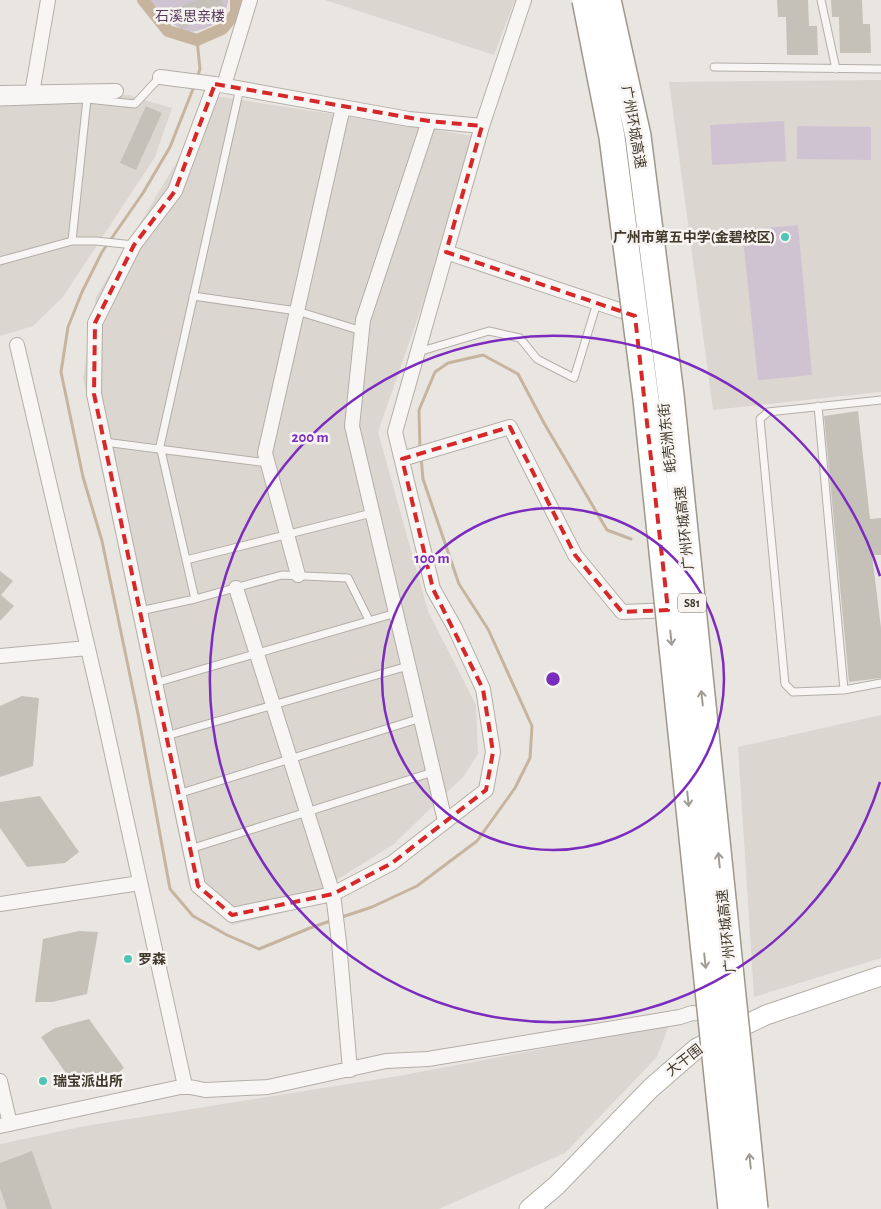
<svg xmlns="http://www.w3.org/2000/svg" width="881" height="1209" viewBox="0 0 881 1209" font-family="'Alegreya Sans','Noto Sans SC',sans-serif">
<rect width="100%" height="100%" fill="#e9e6e1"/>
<path fill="#dbd6d0" d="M325 0H515L494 55Z
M881 80V392L713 410 669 82Z
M129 95 172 108 155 157 63 297 33 326 0 336V98Z
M216 96 481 137 378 432 428 611 476 705 478 754 464 776 394 844 286 912 232 925 189 884 83 378 96 297Z
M881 715V958L754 997 738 747Z
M669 1025 657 1057 565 1153 439 1209H0V1144L85 1126 398 1076Z"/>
<path fill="#cfc3d2" d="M150 0H228V2L224 19C181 43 181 31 150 0Z
M784 121 786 161 712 165 710 125Z
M797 126 871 127V160L797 159Z
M798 225 812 375 758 380 742 230Z"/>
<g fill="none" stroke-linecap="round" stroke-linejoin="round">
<path stroke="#c7b49f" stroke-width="3" d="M197 40 200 69 197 78
M195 84 170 147 143 193 102 252 82 292 68 327 61 372 83 477 102 541 138 714 170 889 193 916 227 935 259 949 310 928 333 920
M420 450 419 410 435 372 448 363 483 355 518 374 544 423 607 530 631 539
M339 918 372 907 417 886 477 841 515 788 530 758 532 726 488 629 459 584 423 479 421 457"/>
<path stroke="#c7b49f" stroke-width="12" d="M143 0 168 31 197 40 222 29 236 13V0"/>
</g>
<path fill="#c5c1b9" d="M196 0H222L225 10 181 29 172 10Z
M777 0H808L809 26H817L818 55H787L786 17H778Z
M831 0H862L863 24H870L871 53H840L839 17H832Z
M146 106 162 113 136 170 120 163Z
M858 411 870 519 881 518V555H872L881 628V678L849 682 824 416Z
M0 571 13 581 1 595 14 606 0 621Z
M22 696 39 698 33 766 0 777V706Z
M40 796 79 852 65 863 27 867 0 828V802Z
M79 931 98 932 87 994 52 1002H35L43 939Z
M89 1019 124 1068 112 1078 76 1088 41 1037 55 1028Z
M32 1151 52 1209H7L0 1188V1163Z"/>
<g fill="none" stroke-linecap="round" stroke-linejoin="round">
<g stroke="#b3aea7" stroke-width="9">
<path id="lane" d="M821 0 836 69
M714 67 881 69
M0 102 87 99 135 104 160 77
M72 241 87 99
M0 261 72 241H96L134 245
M193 296 297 311 362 331
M418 352 489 331 520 338 537 359 574 378 597 303
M881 400 768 412 760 419 785 684 793 692 844 690 881 683
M818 406 844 690
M104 442 268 463
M186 560 372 513
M195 599 160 446 240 88
M140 611 195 599 282 575 348 578 369 620
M155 683 396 613
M166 736 408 666
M178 794 421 718
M190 849 433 772"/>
</g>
<g stroke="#b3aea7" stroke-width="16">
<path id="street" d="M160 77 215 84 409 119 482 126 524 0
M215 84 175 191 134 245 95 323 94 394 198 886 232 915 333 894 392 863 486 790 493 752 483 689 455 628 433 589 395 432 482 126
M224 85 250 0
M0 93 116 91
M32 93 48 0
M429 121 363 320 352 426 445 821
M638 247 647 300
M446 252 640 317
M17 345 101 704 185 1086
M402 459 510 427 575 555 622 612 673 610
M298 575 265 453 343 107
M236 588 333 894 339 942 350 1070
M0 656 88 648
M0 904 140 883
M0 1081 10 1124
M0 1126 185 1086 205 1090 268 1087 386 1061 428 1059 680 1017 692 1013 715 1014"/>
</g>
<g stroke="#b3aea7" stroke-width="21">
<path id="secondary" d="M529 1209 557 1185 651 1088 697 1048 766 1015 881 976"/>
</g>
<use href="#lane" stroke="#f8f6f4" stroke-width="7"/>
<use href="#street" stroke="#f8f6f4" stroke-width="14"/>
<use href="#secondary" stroke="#fff" stroke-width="19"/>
<g stroke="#9f978a" stroke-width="28" stroke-linecap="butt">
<path id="highway-bridge" d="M585 0 612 137 646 399 731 1209
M608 0 638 136 671 395 755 1209"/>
</g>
<use href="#highway-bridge" stroke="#fff" stroke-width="25"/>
</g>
<defs><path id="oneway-shaft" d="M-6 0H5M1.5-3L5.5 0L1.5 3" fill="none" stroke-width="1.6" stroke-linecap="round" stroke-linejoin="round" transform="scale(1.25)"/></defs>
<g stroke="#a09c95">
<use href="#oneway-shaft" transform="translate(671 638) rotate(84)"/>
<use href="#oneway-shaft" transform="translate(702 698) rotate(-96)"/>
<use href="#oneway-shaft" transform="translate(688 799) rotate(84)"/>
<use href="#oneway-shaft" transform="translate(719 860) rotate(-96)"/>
<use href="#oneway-shaft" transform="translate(705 961) rotate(84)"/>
<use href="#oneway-shaft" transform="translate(750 1161) rotate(-96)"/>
</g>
<path fill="none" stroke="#d62828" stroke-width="4" stroke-dasharray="10 6" stroke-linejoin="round" d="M215 84 429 121 482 126 446 252 635 316 668 610 622 612 575 555 510 427 402 459 433 589 483 689 493 752 486 790 392 863 333 894 232 915 198 886 94 394 95 323 134 245 175 191Z"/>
<g fill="none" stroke="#7b2cbf" stroke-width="2.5">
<circle cx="553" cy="679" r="171"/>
<path d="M880 782A343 343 0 1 1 880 576"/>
</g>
<g fill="#4fc6b5" stroke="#f7f4f1" stroke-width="2">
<circle cx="785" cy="237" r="5"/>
<circle cx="128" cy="959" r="5"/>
<circle cx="43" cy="1081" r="5"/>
</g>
<g text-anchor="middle" stroke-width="5" stroke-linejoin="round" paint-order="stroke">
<rect fill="#f7f4f1" stroke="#777066" stroke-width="1" x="678" y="593.5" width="28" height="19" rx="4"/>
<g font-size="12" font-weight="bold" fill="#40382b">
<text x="692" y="607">S81</text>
</g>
<g font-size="14" fill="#55395b" stroke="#f7f4f1">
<text x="190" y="21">石溪思亲楼</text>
</g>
<g font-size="14" fill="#40382b" stroke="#f7f4f1">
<text transform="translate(634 127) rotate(80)" y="5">广州环城高速</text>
<text transform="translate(667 438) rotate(-96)" y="5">蚝壳洲东街</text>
<text transform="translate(684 528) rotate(-96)" y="5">广州环城高速</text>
<text transform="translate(726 931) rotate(-96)" y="5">广州环城高速</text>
<text transform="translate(684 1060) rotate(-38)" y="5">大干围</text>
</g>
<g font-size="14" font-weight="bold" fill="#40382b" stroke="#f7f4f1" text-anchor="start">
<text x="775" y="242" text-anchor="end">广州市第五中学(金碧校区)</text>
<text x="138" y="964">罗森</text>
<text x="53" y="1086">瑞宝派出所</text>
</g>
</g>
<circle cx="553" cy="679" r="8" fill="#7b2cbf" stroke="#f7f4f1" stroke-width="2.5"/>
<g font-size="15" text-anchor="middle" font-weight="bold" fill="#7b2cbf" stroke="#f7f4f1" stroke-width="5" stroke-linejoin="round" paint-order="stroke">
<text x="310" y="442">200 m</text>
<text x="432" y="563">100 m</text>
</g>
</svg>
